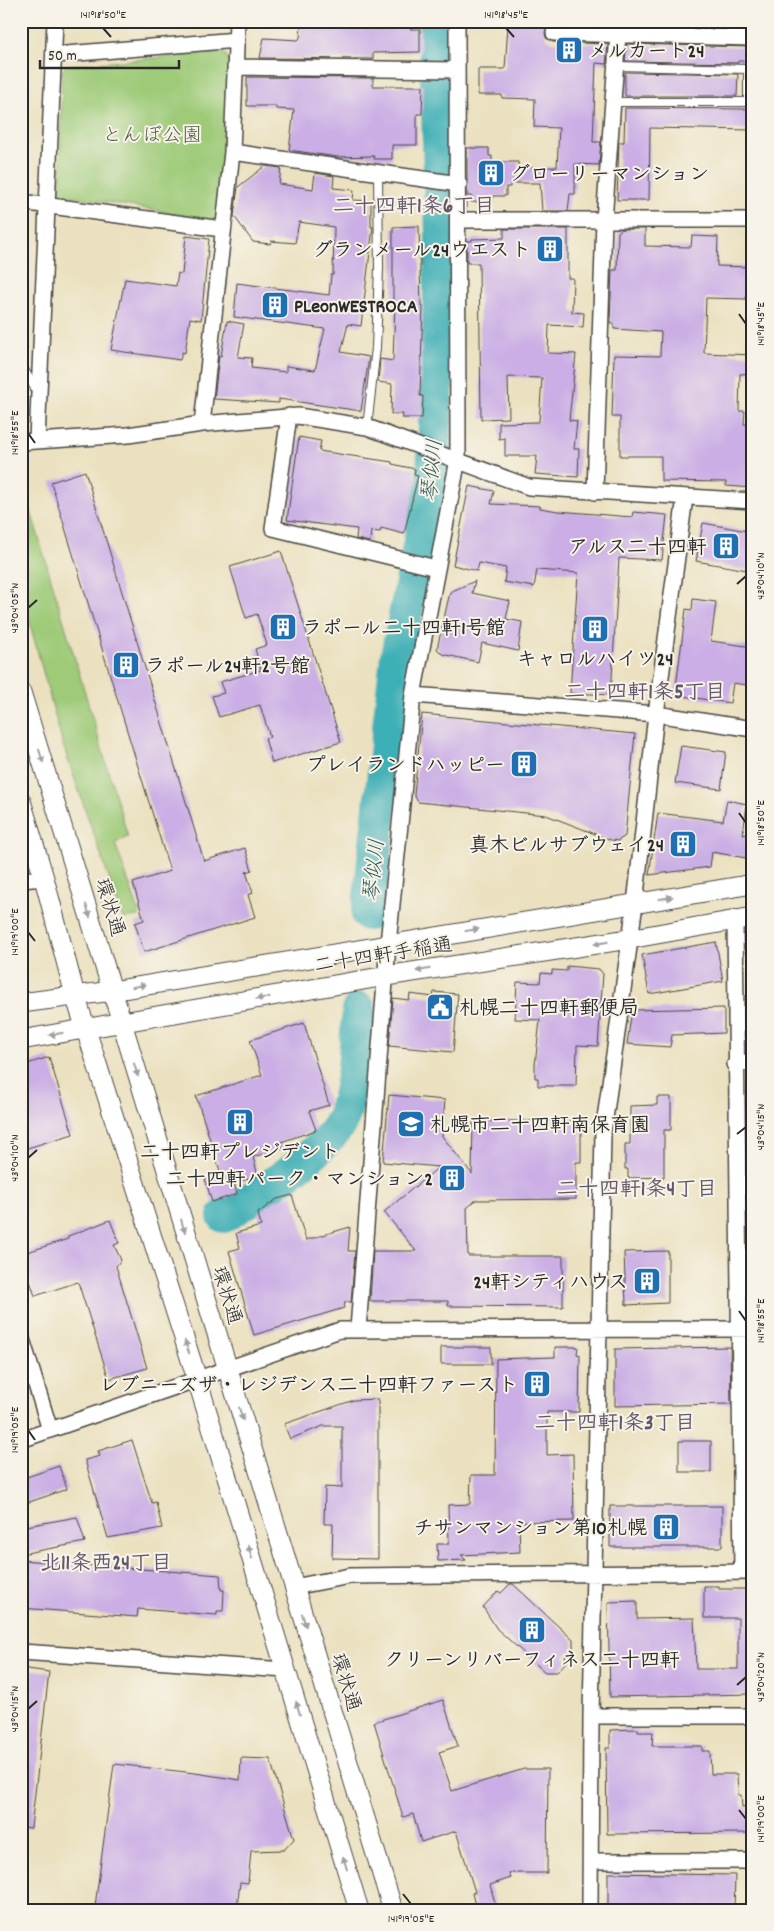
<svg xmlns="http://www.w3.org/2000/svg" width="774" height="1931" viewBox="0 0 774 1931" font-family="Dekko,'Klee One',sans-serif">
<rect width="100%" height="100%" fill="#f7f3e8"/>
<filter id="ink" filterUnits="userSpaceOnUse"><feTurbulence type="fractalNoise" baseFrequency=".02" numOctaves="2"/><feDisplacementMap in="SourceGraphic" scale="10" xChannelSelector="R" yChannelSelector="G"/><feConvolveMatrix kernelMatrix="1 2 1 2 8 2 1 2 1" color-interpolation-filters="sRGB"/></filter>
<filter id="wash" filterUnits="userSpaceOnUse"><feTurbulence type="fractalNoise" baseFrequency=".0096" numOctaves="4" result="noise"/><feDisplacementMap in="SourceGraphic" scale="20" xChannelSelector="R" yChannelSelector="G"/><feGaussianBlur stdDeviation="1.12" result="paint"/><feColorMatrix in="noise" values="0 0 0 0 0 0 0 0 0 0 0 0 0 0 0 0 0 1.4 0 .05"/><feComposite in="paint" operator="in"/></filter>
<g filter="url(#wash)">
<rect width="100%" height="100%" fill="#ebe1c0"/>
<path fill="#9fcb79" stroke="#657b52" d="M223 52 229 59 227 156 221 215 216 221 60 194 62 71 65 66Z
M21 478 128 837 115 843 140 915 123 919 63 745 21 591Z
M751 1344H753V1557L751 1554Z"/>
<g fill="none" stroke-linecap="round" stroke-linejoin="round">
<path stroke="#3dafb6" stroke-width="34" d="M368 914 397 656 433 477 442 236 435 21
M224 1216C254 1197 329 1150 342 1119 356 1085 355 1045 359 1009"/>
</g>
<g id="blocks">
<path fill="#caaee5" d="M383 21H409L410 29H420V52L373 53V59L260 58 264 38 298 40 300 38 301 23 383 24Z
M513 21H605V25L554 24 549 25 545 32 546 38 553 42 608 44 606 64 596 63 593 142H601L599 165 575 164V194H570L568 211H542L540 183H510V187H506V196H493L492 202H471L472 196H467V148H489V156H492V162H518V168L557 167 559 128 534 127 535 99 502 98V95H478V69H505L508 25H513Z
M723 21H751V29L723 28Z
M627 44 751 47V61H738V63L625 61Z
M625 72 738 74 737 96H625Z
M247 77 373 78V86H423L422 114H417V145H392V159H374V156L337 157 289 150 294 110 276 109V106H247Z
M625 108 752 109V130L650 128 649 200H617L619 142H624Z
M265 166 281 168 279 184 313 189 315 173 334 176 333 188 354 190 353 200 371 201V227H373L361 326 348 324 341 352 369 357 361 411 279 399V403L214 399 219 356H221L227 321 244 324 238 357 252 358 251 368 286 372V366L315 370 325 329 234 317 237 283 329 295 331 275H333L334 227 299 222 295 243 271 241 270 244 253 242 234 216 238 187Z
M419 226 421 306H423L420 396H423L422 418H402L403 414H391L392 384 378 382 380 359 393 361 395 303H393V227Z
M504 229H568V278H573L572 312 584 313 583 327 549 325 548 353 576 354 569 420 577 421 574 449H579L578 477 535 474 537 456H505V438L499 439V423L539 422 542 378 508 377 509 418 481 419 479 263H467V241H472V239L504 238Z
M622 229H645V246L691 247 692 236 718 237 717 266 753 267V294H747L746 299 706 298 704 353 753 355V373L740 374 739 411H745L744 424H753V488L726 486V482L661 481V456H620V417H612L614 355 660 356 661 332 614 329V323H610L612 270H617L618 232Z
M186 236 209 239 201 320 190 318 185 353 182 352 180 360 111 350 125 279 176 286 178 273 182 274Z
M299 437 321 441 319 451 392 462V464L415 469 414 475 418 476 404 534 381 528 380 532 371 531 370 542 356 539 357 529 287 520Z
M85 471 204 861 245 848 252 870 246 872 253 893 248 895 255 917 144 952 135 923 144 920 133 883 170 871 51 482Z
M469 486 494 491 491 504 540 506V508L558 511 632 517 633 512 667 515 662 560 619 558 611 695 570 693 578 573 537 570 534 587 504 582 506 568 479 563 477 571 453 565Z
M703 523 753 532V571L696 561Z
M281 551 341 742 272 763 265 738 270 737 260 705 219 717 212 696 224 693 220 682 261 670 255 649 267 645 257 614 246 618 230 567Z
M475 581 472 593 510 601 506 619 522 622 518 651 482 643 478 662 442 654 437 649 450 592Z
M693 599 716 602 711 641 753 647V686L733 683 730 703 675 695 686 609 692 610Z
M422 714 635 734 625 836 618 841 611 840 546 815 418 802 414 795Z
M681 746 726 752 721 789 675 783Z
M727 800 747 804 743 834 750 835 746 858 712 852 710 867 649 875 658 813 723 821Z
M716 942 723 981 649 994 642 955Z
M567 966 599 969 603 974 598 1046 577 1045 576 1086H538V1078H535V1065L540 1020 515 1019 517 982 540 983 541 973 552 974V970L567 971Z
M434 992 458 994 453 1052 389 1046 393 998 409 1000 410 994 433 997Z
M724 1008V1033L672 1035 670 1047 627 1044 632 1010Z
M304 1023 329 1105 309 1111 316 1130 281 1142 283 1148 253 1157 258 1176 234 1183 237 1194 212 1202 205 1179 221 1174 196 1096 262 1075 250 1040Z
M49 1057 73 1134 21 1150V1066Z
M389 1095 445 1100 442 1136 472 1174 473 1121H581V1162H576V1199L476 1200 467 1208 468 1256H563V1307L448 1306V1301H370L373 1251H416L384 1212 439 1167 383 1162Z
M657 1097H671V1130H664V1177L628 1178V1169H625V1144H630V1106L657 1105Z
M292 1195 306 1240 350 1227 348 1251H355L351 1302H345L344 1308 254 1335 229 1251 240 1248 236 1233 261 1226 258 1213 277 1199Z
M110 1220 119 1243 114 1245 121 1260 116 1266 147 1368 109 1379 78 1282 35 1296 21 1254 68 1239V1236Z
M668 1251V1303L626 1305 624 1252Z
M441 1347H491V1364H441Z
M555 1347H578L577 1354 580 1355 579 1412H547V1455L573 1454 574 1521 519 1522 520 1552 461 1555 466 1560 438 1561 437 1544H449L448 1505 470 1504 471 1475H495L496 1359 555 1357Z
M730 1347 731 1404 615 1406V1349Z
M378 1399V1559L332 1558 333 1524H324L325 1487 342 1488V1426H323L290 1439 284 1424 354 1400Z
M132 1440 152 1503 156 1502 162 1528 108 1538 85 1460 100 1456 98 1451Z
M679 1441H711V1472H679Z
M59 1466 67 1489 21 1505V1479Z
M610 1506H722V1547H610Z
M77 1517 85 1542 21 1554V1527Z
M21 1560 220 1575 221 1590H224L223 1611H217V1615L138 1609 137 1617 21 1608Z
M510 1584H513L573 1640V1648L565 1657 568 1660 557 1672H545L497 1629 483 1607 498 1591 501 1593Z
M704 1586H719V1589H753V1694L610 1697 608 1602 637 1601V1619L694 1618 696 1669H738V1618H704Z
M21 1668 49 1672 31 1828 21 1827Z
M443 1700 458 1746 439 1752 452 1791 524 1769H548L547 1873H509L511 1878 490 1885 497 1910H476L472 1893 475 1892 456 1831 421 1842 413 1814 403 1817 374 1722Z
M638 1729V1732H653L652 1746H702V1751H710L711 1774H737L738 1795H741L742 1807 748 1806 749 1833 607 1834 606 1748H610V1730Z
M241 1758 270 1759 294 1839 284 1850 251 1851 248 1883 240 1882 237 1910H131L95 1906 114 1764 195 1773 240 1780Z
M608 1873 735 1875 734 1910H608Z"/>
</g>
</g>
<g filter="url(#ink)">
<use href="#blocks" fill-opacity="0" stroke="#484641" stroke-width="1"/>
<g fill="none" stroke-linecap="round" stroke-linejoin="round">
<g stroke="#484641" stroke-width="10">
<path id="service" d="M614 102H748V69L616 66
M21 361 23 368 36 390
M367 427 376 348 379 268 378 172"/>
</g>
<g stroke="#484641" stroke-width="18">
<path id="minor" d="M554 33 753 38
M54 55 237 40
M235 67 457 70
M232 152 459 184
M21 202 222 229
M459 220H753
M289 416 273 528 436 568
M202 424 232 152 237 21
M37 440 55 21
M21 442 128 435 202 424 298 416 367 427 529 487 753 501
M595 492 604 220 619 21
M413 695 656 714 753 729
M21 880 44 878
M735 918 742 1572
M735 1064 753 1061
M358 1329 388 944 413 695 458 459 457 21
M21 1336 50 1430
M21 1440 340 1330 753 1329
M294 1587 350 1576 753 1572
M21 1652 286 1670
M591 1716H753
M591 1861H753
M590 1910 591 1716 603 1133 635 904 656 714 685 497"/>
</g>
<g stroke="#484641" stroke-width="21">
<path id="tertiary" d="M21 692 393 1910
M21 801 44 878 75 995 197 1379 359 1910
M21 1003 112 991 753 884
M21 1040 386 976 629 939 753 917"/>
</g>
<use href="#service" stroke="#fff" stroke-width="8"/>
<use href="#minor" stroke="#fff" stroke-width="15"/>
<use href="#tertiary" stroke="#fff" stroke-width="19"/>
</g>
<defs><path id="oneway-solid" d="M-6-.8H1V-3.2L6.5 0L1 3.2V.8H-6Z" transform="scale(1.25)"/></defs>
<g fill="#a0a0a0">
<use href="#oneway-solid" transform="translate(41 756) rotate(73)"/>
<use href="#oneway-solid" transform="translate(666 898) rotate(-10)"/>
<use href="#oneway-solid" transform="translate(88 911) rotate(73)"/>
<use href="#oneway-solid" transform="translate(472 930) rotate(-9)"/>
<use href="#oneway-solid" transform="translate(601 943) rotate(171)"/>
<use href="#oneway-solid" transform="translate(423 970) rotate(171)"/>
<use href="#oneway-solid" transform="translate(139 986) rotate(-10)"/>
<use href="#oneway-solid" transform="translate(263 998) rotate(170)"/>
<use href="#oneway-solid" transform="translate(56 1034) rotate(171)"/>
<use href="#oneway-solid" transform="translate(136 1070) rotate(73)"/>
<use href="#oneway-solid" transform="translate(183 1226) rotate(73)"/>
<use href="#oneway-solid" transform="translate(187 1347) rotate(-108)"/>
<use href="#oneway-solid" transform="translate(241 1414) rotate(73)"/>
<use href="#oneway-solid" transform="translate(250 1552) rotate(-107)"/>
<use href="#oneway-solid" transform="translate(304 1620) rotate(73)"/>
<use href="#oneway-solid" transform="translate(298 1708) rotate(-107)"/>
<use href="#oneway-solid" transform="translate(345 1863) rotate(-107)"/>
</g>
</g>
<path fill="none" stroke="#2b2b2b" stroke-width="2" d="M103 28 111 37M506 28 514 37M739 314 746 324M28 433 35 443M737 584 746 576M28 608 37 600M739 813 746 823M28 932 35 941M737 1134 746 1127M28 1158 37 1150M739 1311 746 1321M28 1430 35 1440M737 1685 746 1677M28 1709 37 1701M739 1810 746 1819M403 1894 411 1904"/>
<defs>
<g id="building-square" transform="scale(1.4375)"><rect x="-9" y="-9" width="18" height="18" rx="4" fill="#1f6fb2" stroke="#f7f3e8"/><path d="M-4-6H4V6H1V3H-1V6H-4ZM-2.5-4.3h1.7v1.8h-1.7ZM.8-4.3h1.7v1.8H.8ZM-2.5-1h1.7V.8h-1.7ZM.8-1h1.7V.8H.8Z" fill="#fff"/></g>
<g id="civic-square" transform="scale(1.4375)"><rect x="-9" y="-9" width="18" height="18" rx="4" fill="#1f6fb2" stroke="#f7f3e8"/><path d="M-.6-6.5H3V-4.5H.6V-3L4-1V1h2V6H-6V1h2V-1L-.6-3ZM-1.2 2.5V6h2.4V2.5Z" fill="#fff"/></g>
<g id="school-square" transform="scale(1.4375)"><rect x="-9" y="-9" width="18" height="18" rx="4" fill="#1f6fb2" stroke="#f7f3e8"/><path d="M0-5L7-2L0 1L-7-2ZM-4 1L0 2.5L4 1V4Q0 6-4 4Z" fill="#fff"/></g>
</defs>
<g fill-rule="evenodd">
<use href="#building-square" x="569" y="50"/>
<use href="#building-square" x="491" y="173"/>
<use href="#building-square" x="550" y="249"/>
<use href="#building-square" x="275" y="305"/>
<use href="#building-square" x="726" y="546"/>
<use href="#building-square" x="283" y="627"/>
<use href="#building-square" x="595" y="629"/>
<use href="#building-square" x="126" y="665"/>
<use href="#building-square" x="524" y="764"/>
<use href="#building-square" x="683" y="844"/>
<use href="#civic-square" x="440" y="1007"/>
<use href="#building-square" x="240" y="1122"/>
<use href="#school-square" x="411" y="1124"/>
<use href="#building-square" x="452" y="1178"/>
<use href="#building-square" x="647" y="1281"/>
<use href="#building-square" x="537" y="1384"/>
<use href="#building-square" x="666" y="1527"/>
<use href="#building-square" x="532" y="1630"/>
</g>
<g text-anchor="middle" stroke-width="4" stroke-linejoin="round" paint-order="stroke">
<g font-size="20" font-weight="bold" fill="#2b2b2b" stroke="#f7f3e8" text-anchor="end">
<text x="588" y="57" text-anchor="start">メルカート24</text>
<text x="510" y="180" text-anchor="start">グローリーマンション</text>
<text x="531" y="256">グランメール24ウエスト</text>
<text x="294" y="312" text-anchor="start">PLeonWESTROCA</text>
<text x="707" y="553">アルス二十四軒</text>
<text x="302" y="634" text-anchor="start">ラポール二十四軒1号館</text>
<text x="595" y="665" text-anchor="middle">キャロルハイツ24</text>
<text x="145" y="672" text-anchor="start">ラポール24軒2号館</text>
<text x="505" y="771">プレイランドハッピー</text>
<text x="664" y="851">真木ビルサブウェイ24</text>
<text x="459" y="1014" text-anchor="start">札幌二十四軒郵便局</text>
<text x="430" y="1131" text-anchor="start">札幌市二十四軒南保育園</text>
<text x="240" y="1158" text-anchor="middle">二十四軒プレジデント</text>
<text x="433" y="1185">二十四軒パーク・マンション2</text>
<text x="628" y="1288">24軒シティハウス</text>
<text x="518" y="1391">レブニーズザ・レジデンス二十四軒ファースト</text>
<text x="647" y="1534">チサンマンション第10札幌</text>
<text x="532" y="1666" text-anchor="middle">クリーンリバーフィネス二十四軒</text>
</g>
<g font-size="20" fill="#4e5b42" stroke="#f7f3e8">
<text x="152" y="141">とんぼ公園</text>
</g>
<g font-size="20" fill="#2b2b2b" stroke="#f7f3e8">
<text transform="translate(111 907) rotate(73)" y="7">環状通</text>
<text transform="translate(383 954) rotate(-9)" y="7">二十四軒手稲通</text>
<text transform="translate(228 1295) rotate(73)" y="7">環状通</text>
<text transform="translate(347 1682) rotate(73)" y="7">環状通</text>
</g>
<g font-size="21" font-weight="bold" fill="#63596c" stroke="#f7f3e8">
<text x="414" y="212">二十四軒1条6丁目</text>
<text x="645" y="698">二十四軒1条5丁目</text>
<text x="637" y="1195">二十四軒1条4丁目</text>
<text x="615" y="1429">二十四軒1条3丁目</text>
<text x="106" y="1569">北11条西24丁目</text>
</g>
<g font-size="21" font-style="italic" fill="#31595c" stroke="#f7f3e8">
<text transform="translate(431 470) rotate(-84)" y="7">琴似川</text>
<text transform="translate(373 870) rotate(-84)" y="7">琴似川</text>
</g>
</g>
<rect width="774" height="1931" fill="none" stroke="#f7f3e8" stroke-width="55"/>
<path d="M40 60v8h139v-8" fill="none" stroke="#2b2b2b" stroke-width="2.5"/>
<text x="48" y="60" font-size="15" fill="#2b2b2b" stroke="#f7f3e8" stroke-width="4" paint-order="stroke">50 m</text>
<rect x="28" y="28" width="718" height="1876" fill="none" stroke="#2b2b2b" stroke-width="2"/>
<g font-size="12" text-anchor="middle" fill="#2b2b2b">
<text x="103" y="18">141°18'50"E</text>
<text x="506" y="18">141°18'45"E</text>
<text transform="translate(760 324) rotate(-90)" y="4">141°18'45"E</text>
<text transform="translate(14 433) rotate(-90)" y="4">141°18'55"E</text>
<text transform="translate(760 576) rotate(-90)" y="4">43°04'10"N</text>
<text transform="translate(14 608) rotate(-90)" y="4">43°04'05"N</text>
<text transform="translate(760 823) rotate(-90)" y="4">141°18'50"E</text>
<text transform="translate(14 932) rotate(-90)" y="4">141°19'00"E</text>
<text transform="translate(760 1127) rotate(-90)" y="4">43°04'15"N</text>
<text transform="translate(14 1158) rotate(-90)" y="4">43°04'10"N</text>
<text transform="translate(760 1321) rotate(-90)" y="4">141°18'55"E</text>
<text transform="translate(14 1430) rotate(-90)" y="4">141°19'05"E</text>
<text transform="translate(760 1677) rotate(-90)" y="4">43°04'20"N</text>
<text transform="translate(14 1709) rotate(-90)" y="4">43°04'15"N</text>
<text transform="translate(760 1819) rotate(-90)" y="4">141°19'00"E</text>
<text x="411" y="1922">141°19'05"E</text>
</g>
</svg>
